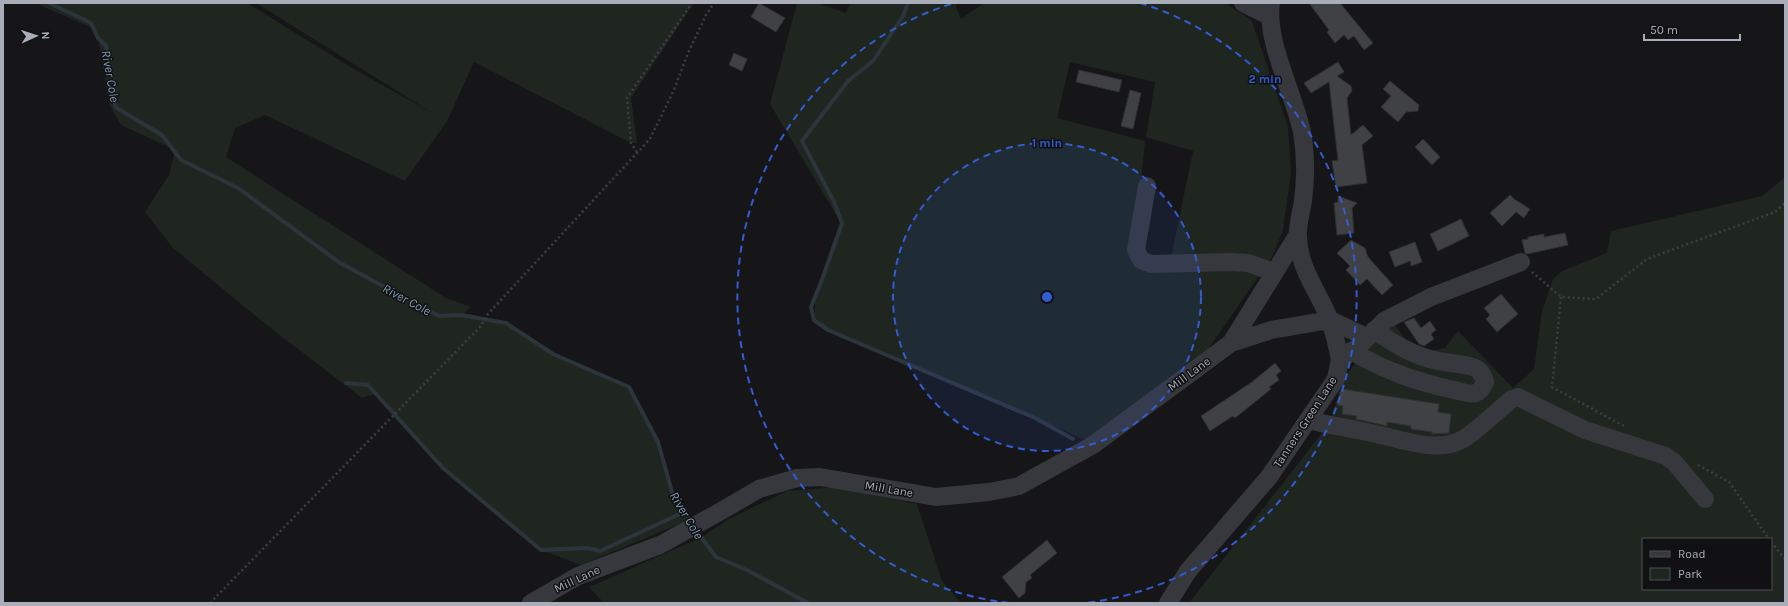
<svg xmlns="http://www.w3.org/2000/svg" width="1788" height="606" viewBox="0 0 1788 606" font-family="Karla,sans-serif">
<rect width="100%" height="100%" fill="#161618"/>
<path fill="#1e261f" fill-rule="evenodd" d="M37 3H247L352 68 434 114 256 3H694L631 98 637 143H631L474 62 447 121 405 181 265 115 235 128 226 157 446 298 471 307 462 315 506 323 553 354 629 387 658 442 672 492 689 520 581 565 541 550 443 468 375 394 362 398 268 326 173 248 145 212 169 175 175 150 121 125 109 104 97 30 44 7Z
M797 3H818L846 13 850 3H957L956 7 961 19 984 3H1226L1252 21 1288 127 1291 173 1283 230 1272 257 1202 358 1088 441 828 330 815 317V302L841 223 770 104ZM1070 62 1155 82 1146 137 1193 151 1171 258 1134 257 1145 141 1057 118Z
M1785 177V603H1189L1329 424 1345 376 1381 330 1395 325 1412 348 1430 351 1445 348 1458 331 1513 388 1534 369 1542 311 1553 279 1562 271 1607 253 1611 231 1762 196ZM1643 539H1771V589H1643Z
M836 487 917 504 942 581 961 603H604L589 587 700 538 729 519 787 491Z"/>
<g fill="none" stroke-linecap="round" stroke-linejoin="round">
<path stroke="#2c353c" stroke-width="4" d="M49 3 91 23 98 38 106 46 115 92V107L162 135 181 160 238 188 340 263 439 316 461 315 506 323 553 354 629 387 658 442 672 492 691 522
M908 3 903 16 873 61 848 81 802 141 834 202 842 223 823 277 811 307 814 320 828 330 1035 418 1073 439
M346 383 368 385 443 468 541 550 587 548 600 551 684 512
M695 529 716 557 747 570 808 603"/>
</g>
<path fill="#404145" stroke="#303034" d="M759 3 785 18 776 32 751 17Z
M1309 3H1340L1373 43 1364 50 1354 36 1348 40 1344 35 1335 43 1327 32 1329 30Z
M734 53 747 59 742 71 729 65Z
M1338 62 1344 72 1337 76 1351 86 1352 91 1347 98 1351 135 1363 125 1373 136 1362 145 1367 183 1336 187 1332 161 1338 160 1329 82 1311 93 1304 83Z
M1079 70 1122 80 1119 92 1076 82Z
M1390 81 1419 105 1418 111 1406 112 1398 122 1381 107 1391 96 1383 89Z
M1130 90 1141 93 1133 129 1121 126Z
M1423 139 1440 157 1432 165 1415 147Z
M1510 195 1514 199 1530 209 1524 218 1516 212 1502 226 1490 213Z
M1338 196 1357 203 1352 208 1354 233 1337 235 1334 203 1338 202Z
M1461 219 1469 236 1438 251 1430 234Z
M1565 233 1568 245 1527 254 1525 253 1522 240 1528 239V237L1544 234V237Z
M1351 240 1365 248 1368 257 1393 285 1382 295 1367 279 1360 285 1346 270 1350 266 1337 253Z
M1415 242 1422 262 1411 266 1410 261 1395 267 1389 252Z
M1501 294 1518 314 1497 332 1486 319 1490 315 1484 308Z
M1414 318 1421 328 1430 321 1436 330 1431 334 1434 339 1424 346 1419 344 1404 322Z
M1275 363 1281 371 1276 375 1279 380 1269 387 1271 389 1235 418 1233 416 1210 431 1201 416 1252 382Z
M1342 389 1439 404 1438 412 1451 414 1449 433 1432 434V432L1411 429V426L1387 422V426L1356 419 1357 416 1342 414 1343 406 1337 405 1340 392Z
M1047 540 1057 553 1030 575 1032 578 1026 582 1025 593 1019 598 1002 577Z"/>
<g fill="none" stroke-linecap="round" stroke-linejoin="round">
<path stroke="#3d3f44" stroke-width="2.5" stroke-dasharray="2 3" stroke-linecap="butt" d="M637 152 631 143 627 98 692 3
M1532 272 1561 297 1596 299 1647 259 1775 212 1785 203
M1561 297 1552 387 1624 426
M1698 465 1729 482 1769 539
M1771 542 1785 559
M210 603 481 326 487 315 650 139 674 90 688 53 706 15 714 3"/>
<path stroke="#37383d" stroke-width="18" d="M1243 3 1269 16
M1147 186 1136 250 1141 260 1151 264 1230 262 1248 263 1274 272
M1231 343 1271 330 1330 320 1366 337
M1351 351C1388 372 1414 381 1454 390 1460 391 1470 395 1476 393 1481 391 1483 386 1485 382 1483 376 1482 372 1477 369 1470 364 1447 363 1438 361 1414 356 1394 344 1374 330
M1342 358 1358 347 1384 321 1431 297 1521 262
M1308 420C1332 426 1356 429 1380 435 1404 440 1432 451 1457 442 1470 438 1500 408 1512 399L1518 397 1585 430 1666 456 1675 463 1705 499
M531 603 578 576 660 545 714 515 759 489 797 478 820 477 936 497 989 492 1019 486 1093 445 1231 343 1297 236
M1168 603 1188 571 1269 477 1336 379 1340 359C1337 346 1334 331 1329 318 1318 291 1299 269 1298 237 1297 226 1301 213 1303 201 1306 178 1306 155 1302 132 1294 94 1265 40 1271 3"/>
</g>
<circle cx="1047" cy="297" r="154" fill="#325cd3" fill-opacity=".12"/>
<g fill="none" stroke="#325cd3" stroke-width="2" stroke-dasharray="7 5">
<circle cx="1047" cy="297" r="154"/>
<path d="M1009 603A308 308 0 0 1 954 3M1140 3A308 308 0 0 1 1085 603"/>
</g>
<g text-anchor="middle" stroke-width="3" stroke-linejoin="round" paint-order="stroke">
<g font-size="12" fill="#a8adb8" stroke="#111113">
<text transform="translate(1189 374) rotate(-36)" y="4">Mill Lane</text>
<text transform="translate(1305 422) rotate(-57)" y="4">Tanners Green Lane</text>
<text transform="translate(889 489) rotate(10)" y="4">Mill Lane</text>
<text transform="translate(577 579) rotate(-25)" y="4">Mill Lane</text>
</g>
<g font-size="13" font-style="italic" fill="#7f9bb3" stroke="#111113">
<text transform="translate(111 76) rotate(80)" y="5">River Cole</text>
<text transform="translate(407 299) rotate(28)" y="5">River Cole</text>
<text transform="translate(687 515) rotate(59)" y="5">River Cole</text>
</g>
</g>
<circle cx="1047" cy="297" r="6" fill="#325cd3" stroke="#111113" stroke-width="2"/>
<g font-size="12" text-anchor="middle" font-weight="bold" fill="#325cd3" stroke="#111113" stroke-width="3" stroke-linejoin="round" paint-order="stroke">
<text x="1265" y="83">2 min</text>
<text x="1047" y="147">1 min</text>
</g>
<rect width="1788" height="606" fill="none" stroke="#a8adb8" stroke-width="8"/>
<rect x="1642" y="538" width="130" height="52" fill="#111113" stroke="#4d4f55"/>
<rect x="1650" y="551" width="20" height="6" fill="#37383d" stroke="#4d4f55"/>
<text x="1678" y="558" font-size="12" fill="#a8adb8">Road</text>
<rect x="1650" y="568" width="20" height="12" fill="#1e261f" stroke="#4d4f55"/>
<text x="1678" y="578" font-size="12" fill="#a8adb8">Park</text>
<g transform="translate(36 36) rotate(87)" stroke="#111113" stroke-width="3" paint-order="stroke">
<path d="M0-3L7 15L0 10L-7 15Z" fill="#a8adb8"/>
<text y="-6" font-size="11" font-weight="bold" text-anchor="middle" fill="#a8adb8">N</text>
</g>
<path d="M1644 34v6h96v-6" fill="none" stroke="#a8adb8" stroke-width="2"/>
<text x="1650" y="34" font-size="12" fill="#a8adb8" stroke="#111113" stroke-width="3" paint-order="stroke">50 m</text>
</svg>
